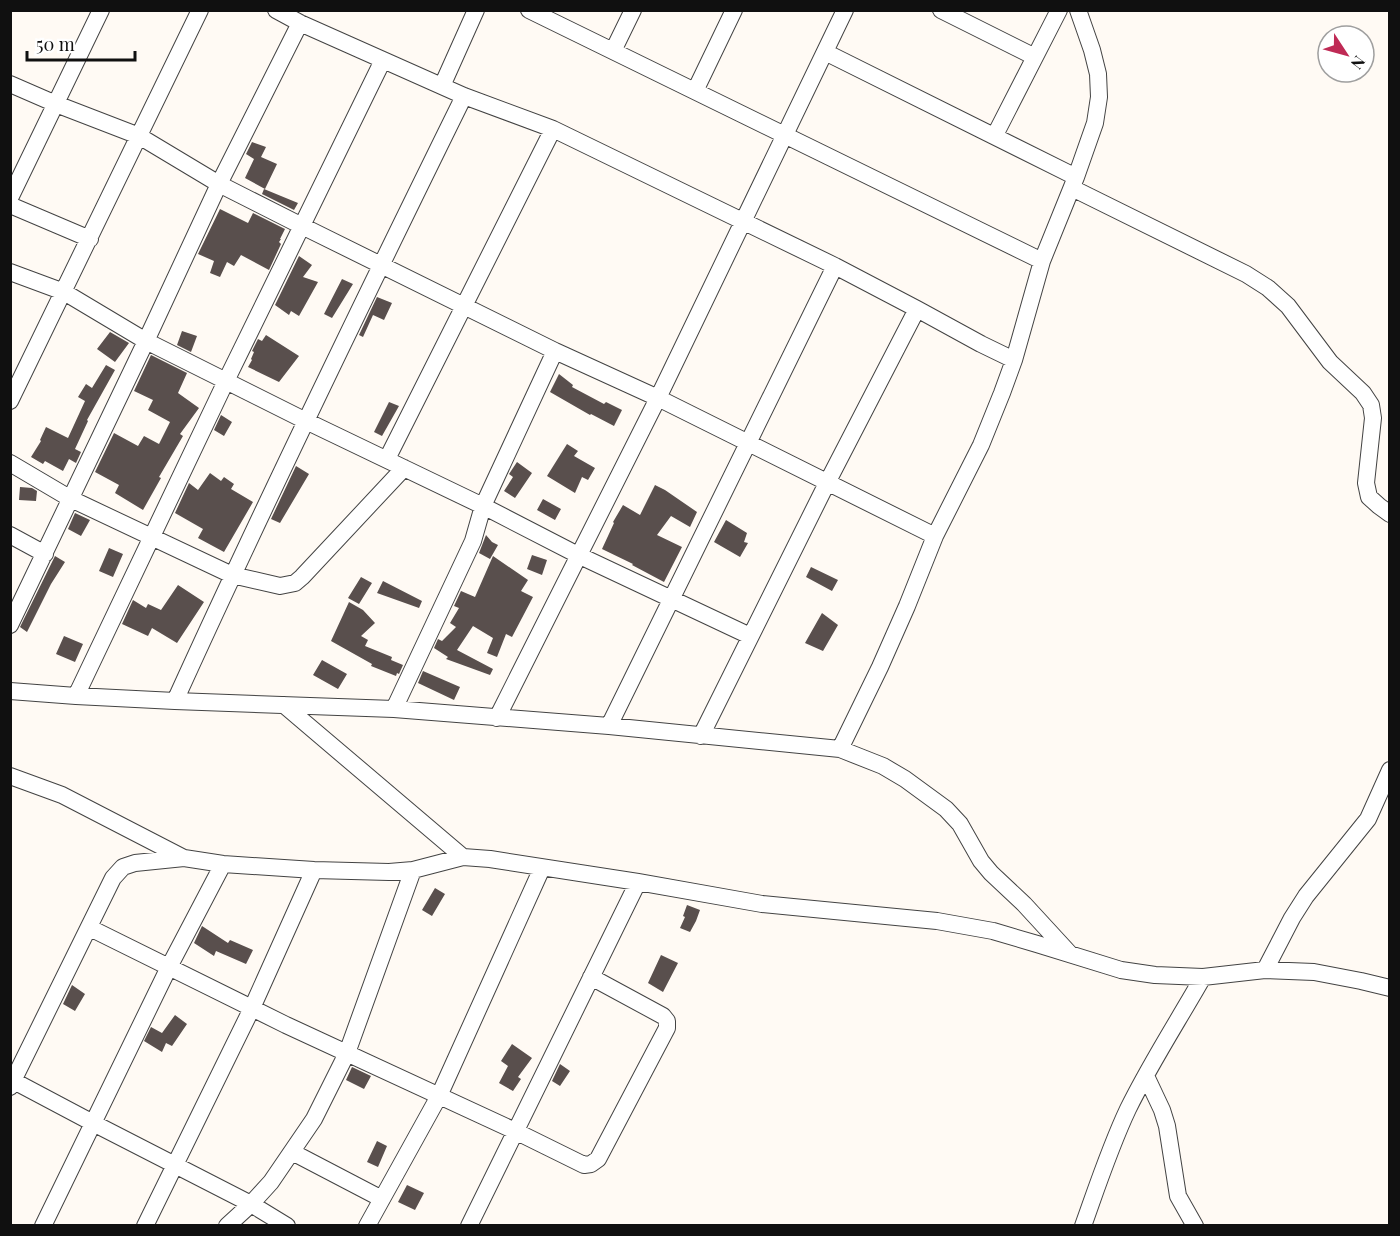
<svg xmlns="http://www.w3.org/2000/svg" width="1400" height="1236" viewBox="0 0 1400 1236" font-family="'Playfair Display',serif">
<rect width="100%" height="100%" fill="#fffaf4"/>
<path fill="#594f4d" d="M252 142 266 147 261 157 277 164 265 189 245 178 254 159 246 154Z
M264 189 298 203 294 210 262 194Z
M220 209 248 223 253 213 285 229 280 239H281L279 242 281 244 269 270 241 255 234 266 227 262 220 277 210 273 214 261 198 254Z
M299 256 312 265 303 277 318 282 299 316 291 311 289 315 275 305Z
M342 279 353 284 332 318 324 314Z
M377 297 392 303 384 320 373 315 363 337 359 335Z
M182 331 197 336 191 352 177 345Z
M110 332 129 343 115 362 97 349Z
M266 335 299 356 279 382 248 367 252 360 251 359 254 352 252 351 258 339 262 341Z
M151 355 187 373 178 393 199 408 180 434 183 436 159 477 161 478 143 510 115 493 119 485 95 472 114 433 138 446 144 436 159 444 170 422 148 410 153 400 134 391Z
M106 365 115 370 87 420 88 421 75 449 81 452 76 463 69 459 63 471 45 461 43 464 31 457 41 441 40 440 46 427 68 438 85 401 78 397 86 384 92 388Z
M559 374 573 385 572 387 604 404 606 402 622 410 614 426 591 414 590 415 550 392Z
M389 402 399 406 382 436 374 432Z
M221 415 232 422 224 436 214 430Z
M567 444 578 451 574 456 595 468 588 480 582 477 575 493 547 476Z
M517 462 532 473 515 498 504 491 513 477 509 474Z
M296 466 309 474 280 523 271 519Z
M210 473 221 481 224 477 234 484 231 489 253 502 224 552 198 538 203 529 175 513 189 483 198 490Z
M655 485 665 490 697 512 690 527 671 516 657 535 682 547 664 582 632 565 633 564 602 549 614 523 613 522 623 505 640 515Z
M20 487 32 488 37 491 36 501 19 500Z
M543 499 561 509 555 520 537 510Z
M75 513 90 520 81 536 68 529Z
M726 520 747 533 744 542 748 543 740 557 714 542Z
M486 535 492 542 498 545 490 559 479 553Z
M109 548 123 554 113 577 99 571Z
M532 555 547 560 542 575 527 569Z
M55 556 65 562 51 584 27 632 20 627Z
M493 556 528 580 521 591 533 597 512 637 506 634 497 657 487 653 493 638 473 626 457 650 493 669 490 675 446 659 448 657 434 648 438 639 442 641 456 627 450 623 459 608 454 606 461 591 475 597Z
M811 567 838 580 832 591 806 577Z
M361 577 372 583 359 604 348 598Z
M383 581 422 601 419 608 377 593Z
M178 585 204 602 177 643 152 628 148 636 122 624 133 600 146 608 148 604 161 610Z
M349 602 363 610 375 623 361 636 368 640 365 646 392 657 391 660 403 665 399 674 397 673 396 676 371 666 372 664 331 641Z
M822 613 838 625 823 651 805 643Z
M64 636 83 644 75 662 56 654Z
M322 660 347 674 338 689 313 675Z
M423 671 460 687 454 700 418 683Z
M435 888 445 894 432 916 422 910Z
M687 905 700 910 696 921 690 932 680 928 685 917 683 916Z
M202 926 228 943 230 940 253 950 246 964 216 951 214 956 194 943Z
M661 955 678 963 663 992 648 983Z
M72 985 85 994 75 1011 63 1004Z
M175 1015 187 1024 172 1046 166 1043 162 1052 144 1041 151 1027 162 1033Z
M512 1044 532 1058 518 1077 521 1079 513 1091 499 1083 508 1066 501 1061Z
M560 1064 570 1071 560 1086 552 1081Z
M352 1067 371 1076 364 1089 346 1080Z
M377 1141 387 1146 378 1167 367 1162Z
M407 1185 424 1193 415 1210 398 1202Z"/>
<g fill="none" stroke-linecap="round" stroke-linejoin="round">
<g stroke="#434343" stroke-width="18">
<path id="minor" d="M276 10 300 23 464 96 553 129 835 266 917 309 981 344 1014 360
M529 10 1042 261
M941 10 1035 57
M613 51 633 10
M825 52 1076 177
M10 84 56 104 139 136 219 184 302 226 555 351 658 398 935 536
M442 86 476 10
M695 91 734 10
M995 135 1059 10
M1072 188 1246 274 1268 288 1288 306 1330 362 1363 393 1371 405 1373 418 1366 483 1369 497 1379 506 1390 514
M10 198 101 10
M10 205 90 239
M10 272 64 292 146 341 306 421 483 506 578 555 750 636
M10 401 200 10
M387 459 553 129
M10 463 71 499 232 575 280 586 295 583 302 577 404 468
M10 535 45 554
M10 625 146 341 219 184 300 23
M10 691 76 696 175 701 394 709 609 726 840 749 883 766 905 779 946 809 960 824 981 861 991 873 1024 904 1070 954
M76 696 226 381 383 60
M175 701C267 498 365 297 464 96
M284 705 463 857
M394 709 473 541 483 506 555 351
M497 718 658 398 845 10
M609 726 835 266
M701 736 827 483 917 309
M840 749 880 667 907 606 935 536 981 445 1002 393 1014 360 1042 261 1076 177 1095 123 1099 97 1098 74 1092 50 1078 10
M10 776 62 795 184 858
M90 928 286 1025 515 1131 584 1165 591 1164 598 1159 667 1028V1021L663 1016 591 977
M1265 970 1292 918 1306 896 1368 819 1390 770
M1146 1076 1162 1110 1167 1126 1178 1196 1195 1226
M10 1079 93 1123 251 1204 287 1226
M10 1087 113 878 123 867 135 863 184 858 223 864 314 870 389 872 413 870 463 857 490 859 638 882 762 904 937 921 993 931 1037 944 1121 970 1155 975 1203 977 1265 970 1314 972 1361 981 1390 988
M292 1152 382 1199
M43 1226 169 967 223 864
M145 1226 252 1008 314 870
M227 1226 251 1204 271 1182 314 1119 347 1053 413 870
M367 1226 439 1096 542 868
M469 1226 638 882
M1083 1226C1097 1187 1110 1147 1128 1109 1150 1064 1178 1021 1203 977"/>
</g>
<use href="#minor" stroke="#fff" stroke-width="16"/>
</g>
<rect width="1400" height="1236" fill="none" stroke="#101010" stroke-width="24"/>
<g transform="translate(1346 54) rotate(126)"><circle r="28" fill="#ffffff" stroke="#9f9f9f" stroke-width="1.5"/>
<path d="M0-4.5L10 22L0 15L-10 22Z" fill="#bf2a55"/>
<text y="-9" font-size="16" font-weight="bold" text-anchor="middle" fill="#101010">N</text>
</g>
<path d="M27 51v9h108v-9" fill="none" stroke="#101010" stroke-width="3"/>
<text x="36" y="51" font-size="18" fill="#101010" stroke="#ffffff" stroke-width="4.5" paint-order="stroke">50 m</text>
</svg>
